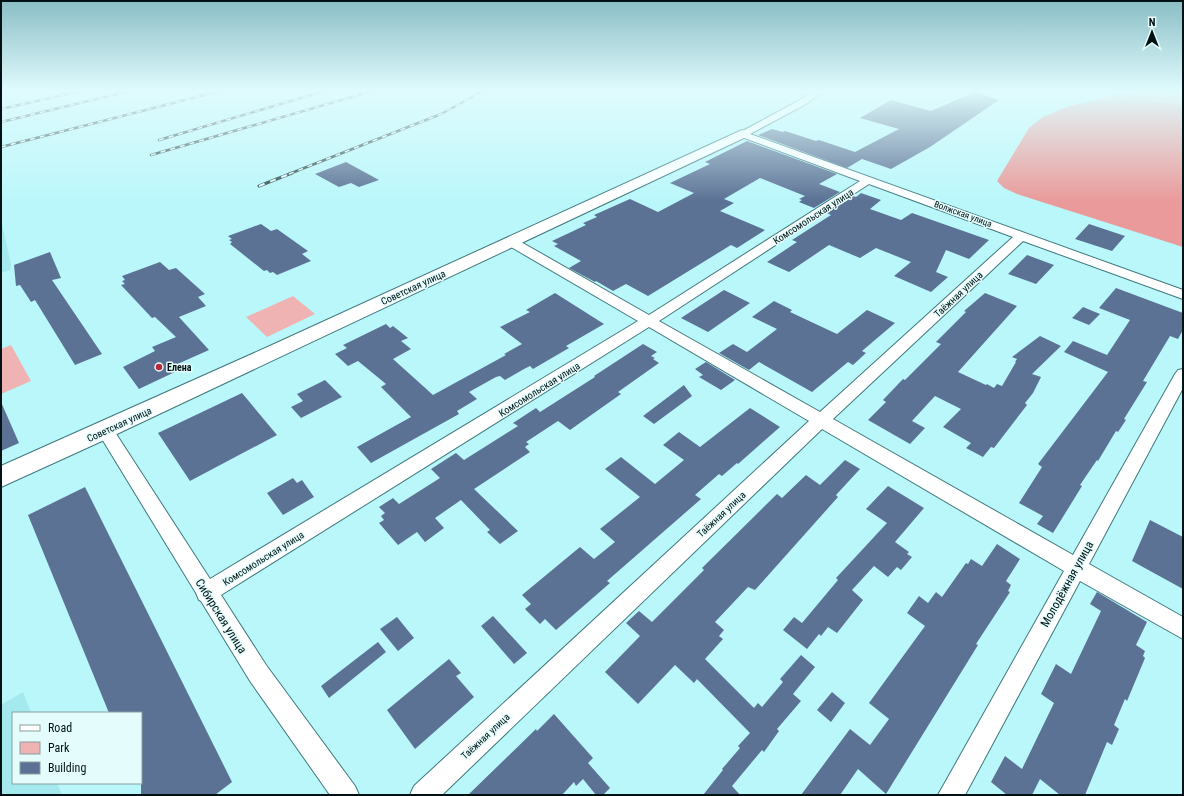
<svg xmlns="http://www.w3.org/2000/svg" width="1184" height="796" viewBox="0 0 1184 796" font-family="'Roboto Condensed',sans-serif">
<rect width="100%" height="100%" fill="#baf7fa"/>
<path fill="#a3e9ed" d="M1 220 11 264 10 270 1 273Z
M23 692 31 713H13V783H57L62 795H1V705Z"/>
<path fill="#eeb3b2" d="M1136 90H1183V105L1149 101H1093Z
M293 296 315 314 267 337 246 317Z
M11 345 31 381 1 394V349Z"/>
<path fill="#ea9a9a" d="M1125 100 1149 101 1183 105V247L1017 194 1004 188 997 181 1029 128 1043 117 1069 106 1093 101Z"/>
<path fill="#5c7295" d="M975 92 999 100 930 147 891 169 862 159 847 168 758 135 772 129 783 132 785 131 816 141 819 140 855 152 899 129 860 118 891 100 931 111Z
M747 141 837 174 819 184 840 192 814 208 799 202 802 200 799 199 805 196 760 178 724 199 734 203 720 211 765 230 737 248 731 245 648 296 626 284 613 291 596 281 595 282 569 268 581 261 554 246 558 244 552 241 586 225 583 223 597 217 594 215 630 199 658 212 694 193 670 183 710 164 705 162Z
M346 162 379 180 359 187 351 183 339 187 315 174Z
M861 193 881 200 870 209 901 220 912 213 989 240 969 259 946 250 936 272 948 277 931 292 894 276 911 262 876 248 860 258 829 245 789 272 767 262 797 242 792 240 831 215 827 213 853 196 856 197Z
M261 224 271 231 277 229 308 251 302 254 311 261 277 275 273 272 270 273 267 270 264 271 230 244 232 242 229 240 232 239 228 236Z
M1089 224 1125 236 1112 251 1075 239Z
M50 252 61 278 52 280 102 354 75 365 35 300 31 302 20 285 16 286 14 265Z
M1027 255 1054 265 1036 284 1008 274Z
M160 262 169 270 176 268 205 294 198 297 206 306 179 317 209 350 173 366 177 371 139 389 123 367 155 351 152 347 176 337 155 317 152 318 121 285 125 284 122 281 125 280 122 276Z
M1116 288 1183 313V330L1178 339 1170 336 1143 381 1147 382 1124 419 1126 420 1118 432 1116 431 1098 461 1097 460 1080 485 1082 486 1053 533 1037 524 1043 516 1019 503 1042 467 1038 464 1108 372 1064 352 1073 341 1107 355 1130 320 1099 308Z
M724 290 750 303 708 332 681 318Z
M555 293 604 324 566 346 569 348 533 369 530 366 524 369 505 380 500 376 496 377 469 392 477 399 457 411 459 414 371 463 357 447 411 417 381 387 386 384 358 361 348 366 335 354 347 348 343 345 386 324 390 328 393 326 408 338 401 341 411 349 393 359 433 395 506 355 504 354 522 344 500 327 530 312 526 310Z
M985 293 1017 306 958 372 986 385 987 384 994 388 997 384 1002 386 1016 362H1015L1017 359 1012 357 1040 336 1061 346 1032 374 1041 377 1033 393 1025 403 1027 405 994 448 991 447 983 457 966 448 971 443 943 427 961 409 935 396 912 421 925 428 910 444 868 420 886 402 883 400 903 379 905 380 941 344 936 342 966 312 964 311Z
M774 301 792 310 790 312 837 334 867 310 895 323 862 351 866 353 853 365 848 362 812 392 759 362 749 370 719 353 733 344 747 352 777 329 752 317Z
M1083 307 1100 314 1089 325 1072 318Z
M643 344 657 352 651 356 655 358 653 359 659 363 618 392 621 394 570 430 558 421 526 442 529 444 525 447 530 452 474 489 518 531 500 544 487 532 490 530 461 500 435 518 444 528 425 542 417 532 398 545 379 523 384 520 381 516 385 513 379 507 393 498 399 504 440 478 431 469 456 453 464 460 518 426 513 423 536 408 540 412 595 377 594 376Z
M706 362 735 380 721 390 699 377 703 375 695 369Z
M325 380 342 397 301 418 291 407 303 401 297 394Z
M684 385 692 396 654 424 643 416Z
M242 393 277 435 190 481 158 433Z
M1 402 19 443 1 451Z
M750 408 780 427 738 464 737 463 722 476 719 474 695 495 701 499 607 581 610 583 556 630 545 619 540 624 525 609 531 604 522 595 580 547 594 559 615 542 600 529 640 497 605 469 621 457 655 484 684 460 663 445 679 432 700 447Z
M845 460 860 469 836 495 838 497 755 590 748 587 715 622 724 630 719 636 723 639 705 659 754 708 758 703 762 707 783 682 780 679 801 655 815 667 793 694 801 701 777 729 779 731 764 752 762 750 732 786 740 795H703L723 770 722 769 740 748 738 746 750 733 697 679 694 683 675 665 638 704 605 672 640 636 626 623 639 611 652 622 704 570 702 568 777 494 782 498 806 475 820 485Z
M293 478 297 483 302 480 314 497 283 515 267 493Z
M888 486 924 508 895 542 909 552 907 554 912 557 901 570 897 567 888 577 874 566 852 590 863 600 837 633 828 627 821 636 819 634 807 649 783 630 794 617 802 623 838 580 836 578 887 523 866 509Z
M85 487 232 782 215 795H141V713H109L28 515Z
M1150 520 1183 537V589L1132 561Z
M997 544 1020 559 1006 581 1011 585 1008 591 1010 592 976 644 978 645 886 794 858 769 840 795H801L850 729 870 745 889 719 869 703 925 626 907 613 919 596 928 603 936 592 942 597 966 563 968 564 971 559 982 566Z
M1097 592 1147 622 1136 645 1145 651 1143 656 1145 658 1127 701 1125 699 1114 725 1119 729 1112 745 1107 742 1085 795H1060L1040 779 1032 795H1007L991 782 1005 756 1022 769 1054 703 1041 694 1056 664 1071 674 1101 611 1090 604Z
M493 616 527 653 514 664 481 626Z
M397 617 414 638 398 651 380 629Z
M378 642 386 652 329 698 321 686Z
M449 659 461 673 456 676 474 697 415 749 387 710Z
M832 692 845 703 831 722 817 710Z
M554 714 593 758 588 763 610 788 603 795H596L583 779 576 786 574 782 562 795H468L536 729 537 731Z"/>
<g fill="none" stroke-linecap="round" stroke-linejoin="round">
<g stroke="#3f797c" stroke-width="2">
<path id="street" d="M816 90H825L806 104 750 134 1183 290V299L1023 241 833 419 1073 555 1175 374 1178 370 1183 369V388L1089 564 1183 617V639L1080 581 965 795H938L1064 571 822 429 442 795H410L414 786 809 421 649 327 221 595 266 665 355 786 359 795H330L250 681 201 601 199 600 196 593 99 434 97 430 99 426 105 424 111 426 210 579 638 321 506 244 504 241 506 238H514L649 315 860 181 739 136 737 134 800 100ZM869 184 1013 237 820 412 659 321Z"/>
</g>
<g stroke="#3f797c" stroke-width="2">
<path id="secondary" d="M742 130 746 131 748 134 746 137 102 441 1 487V466L272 345Z"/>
</g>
<use href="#street" fill="#fff" fill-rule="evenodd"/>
<use href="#secondary" fill="#fff" fill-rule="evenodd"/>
<g stroke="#335153" stroke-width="2.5">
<path id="rail-far1" d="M1 109 85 90
M1 122 134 90
M159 140 328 90
M1 147 224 90
M151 155 376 90
M289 174 441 114 485 90"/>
</g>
<g stroke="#335153" stroke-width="3">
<path id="rail" d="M259 186 292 173"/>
</g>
<use href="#rail-far1" stroke="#e5fcfd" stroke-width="1.5" stroke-dasharray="5" stroke-linecap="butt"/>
<use href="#rail" stroke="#e5fcfd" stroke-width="2" stroke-dasharray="6" stroke-linecap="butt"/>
</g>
<linearGradient id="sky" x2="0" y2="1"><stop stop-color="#89bdc5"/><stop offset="0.45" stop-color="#e0fbfd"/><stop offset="1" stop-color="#e0fbfd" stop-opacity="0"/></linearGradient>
<rect width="1184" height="201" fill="url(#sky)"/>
<circle fill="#b9283b" stroke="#e5fcfd" stroke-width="1.5" cx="159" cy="367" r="4"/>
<g text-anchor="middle" stroke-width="3" stroke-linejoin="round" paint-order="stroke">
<g font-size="9" fill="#001213" stroke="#e5fcfd">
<text transform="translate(963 214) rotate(20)" y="3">Волжская улица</text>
</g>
<g font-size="10" fill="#001213" stroke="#e5fcfd">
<text transform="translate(813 216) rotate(-33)" y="4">Комсомольская улица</text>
<text transform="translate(413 287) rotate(-25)" y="4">Советская улица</text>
<text transform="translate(958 294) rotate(-43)" y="4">Таёжная улица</text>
<text transform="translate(539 389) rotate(-32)" y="4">Комсомольская улица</text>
<text transform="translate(119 424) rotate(-25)" y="4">Советская улица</text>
<text transform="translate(721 514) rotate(-43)" y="4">Таёжная улица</text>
<text transform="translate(263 558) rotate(-32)" y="4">Комсомольская улица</text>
<text transform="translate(485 736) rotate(-43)" y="4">Таёжная улица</text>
</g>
<g font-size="10" font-weight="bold" fill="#001213" stroke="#e5fcfd" text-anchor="start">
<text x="167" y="371">Елена</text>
</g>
<g font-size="12" fill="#001213" stroke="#e5fcfd">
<text transform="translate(1067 584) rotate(-61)" y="4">Молодёжная улица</text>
<text transform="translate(221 616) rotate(58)" y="4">Сибирская улица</text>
</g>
</g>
<rect width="1184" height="796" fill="none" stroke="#001213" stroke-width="4"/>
<rect x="12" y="712" width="130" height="72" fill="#e5fcfd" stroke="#899e9f"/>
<rect x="20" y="725" width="20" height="6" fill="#ffffff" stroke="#899e9f"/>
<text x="48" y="732" font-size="12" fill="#001213">Road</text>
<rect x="20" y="742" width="20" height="12" fill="#eeb3b2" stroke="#899e9f"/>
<text x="48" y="752" font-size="12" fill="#001213">Park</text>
<rect x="20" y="762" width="20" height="12" fill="#5c7295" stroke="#899e9f"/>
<text x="48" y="772" font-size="12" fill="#001213">Building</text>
<g transform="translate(1152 32)" stroke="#e5fcfd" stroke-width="3" paint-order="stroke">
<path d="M0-3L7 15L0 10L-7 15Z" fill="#001213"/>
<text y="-6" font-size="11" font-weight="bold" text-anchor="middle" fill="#001213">N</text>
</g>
</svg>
